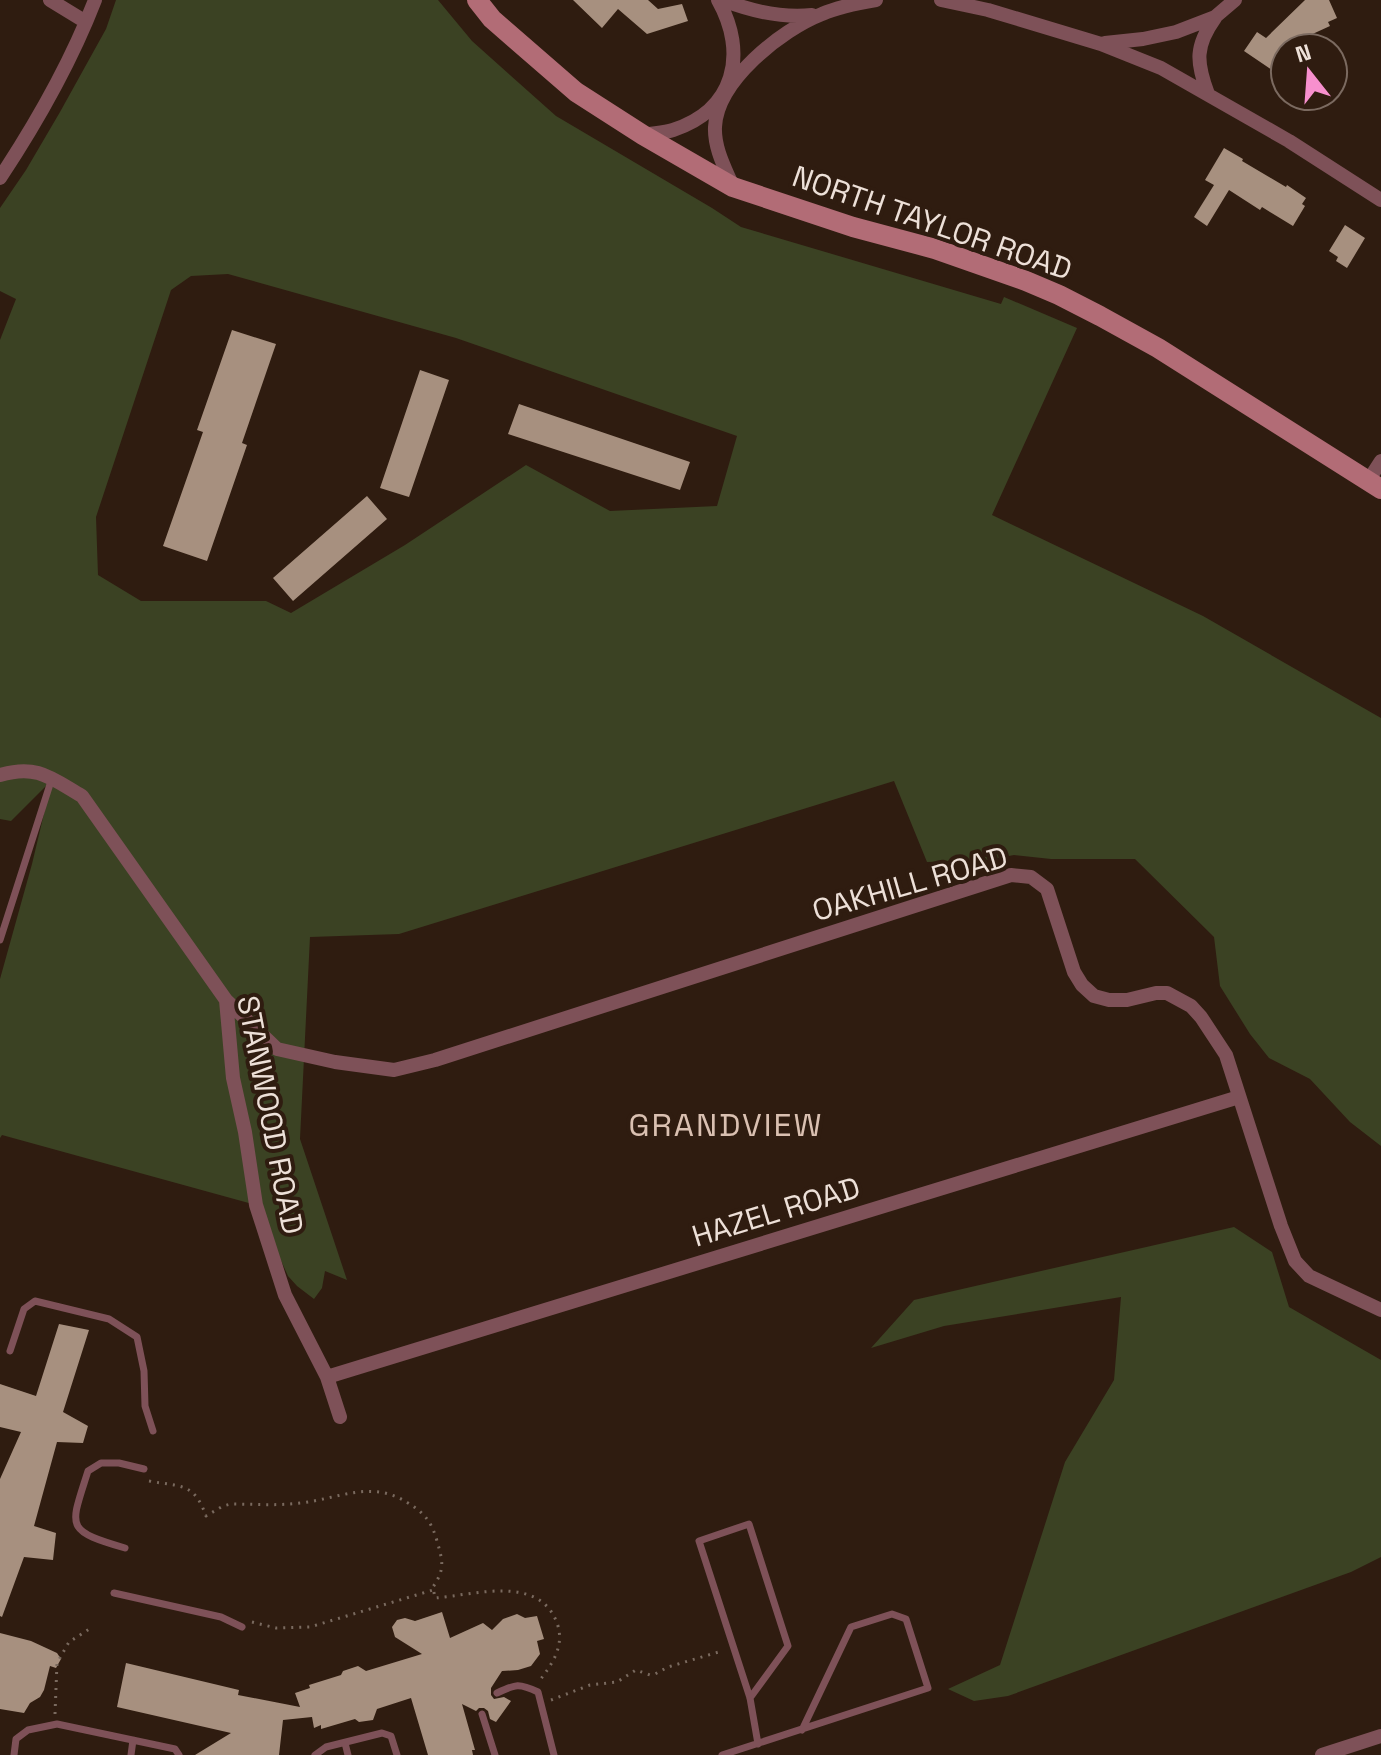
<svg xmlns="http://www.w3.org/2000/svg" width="1381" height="1755" viewBox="0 0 1381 1755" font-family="'Space Grotesk',sans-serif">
<rect width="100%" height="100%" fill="#2f1c10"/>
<path fill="#3b4223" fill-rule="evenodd" d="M116 0H438L472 41 556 116 712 208 741 227 1001 304 1004 297 1077 328 992 515 1203 616 1381 718V1146L1350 1122 1310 1079 1269 1058 1250 1034 1220 986 1214 937 1135 859H1051L1014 855 988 860 927 862 894 781 399 934 310 937 300 1139 347 1280 325 1271 322 1288 314 1299 297 1286 288 1276 256 1205 2 1135 0 1138V979L32 864 52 780 11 821 0 819V340L16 299 0 291V208L26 170 60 112 106 29ZM228 274 456 338 737 436 717 506 610 511 526 465 405 545 291 613 266 601H141L98 575 96 517 171 290 191 276Z
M1234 1227 1272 1252 1289 1307 1381 1360V1557L1351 1572 1008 1696 974 1701 948 1689 1000 1665 1065 1462 1114 1380 1121 1297 944 1326 871 1348 914 1300Z"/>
<path fill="#a7907f" d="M573 0H648L658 9 682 4 688 21 647 34 618 9 602 28Z
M1305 0H1329L1337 18 1328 22 1330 26 1306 37 1317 48H1285V79L1244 51 1257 32 1266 38Z
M1224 148 1243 159 1242 161 1286 187 1287 185 1306 198 1302 204 1305 206 1293 226 1262 207 1260 210 1229 190 1207 226 1194 217 1214 185 1205 180Z
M1345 225 1365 238 1347 268 1336 261 1338 257 1329 251Z
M232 330 276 344 242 443 247 445 207 561 163 546 203 432 197 430Z
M420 370 449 380 409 497 380 488Z
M519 404 690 462 680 490 508 434Z
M367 496 387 519 293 601 273 578Z
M59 1324 89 1330 63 1412 88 1426 83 1443 57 1442 34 1526 56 1533 53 1560 24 1557 2 1617 0 1616V1479L21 1432 0 1427V1384L36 1396Z
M442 1612 450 1638 483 1623 492 1630 503 1619 517 1614 525 1618 537 1616 544 1639 537 1641 540 1654 531 1666 518 1670 502 1671 491 1688V1695L494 1699 504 1697 511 1701 496 1722 490 1719 488 1711 484 1708H479L476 1711 462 1704 475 1750H472L473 1755H428L411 1698 377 1709 373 1720 359 1722 355 1719 321 1729V1725L314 1728 312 1717 283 1720 279 1755H195L231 1733 117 1707 126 1663 239 1690 238 1695 300 1707 295 1693 310 1688 309 1685 341 1675 343 1671 358 1666 366 1671 422 1654 395 1637 392 1627 397 1620 405 1618 415 1621Z
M0 1633 31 1641 57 1653 61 1659 56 1668 50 1666 44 1690 40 1697 30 1703 24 1713 0 1709Z"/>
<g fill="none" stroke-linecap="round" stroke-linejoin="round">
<path stroke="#7a6a5f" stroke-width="3" stroke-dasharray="2 6" stroke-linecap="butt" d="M149 1481C181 1487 194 1482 206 1516L223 1506 231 1504C254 1504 277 1506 300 1503 339 1499 371 1479 408 1503 425 1513 432 1523 437 1541 443 1562 445 1569 433 1587L435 1598C474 1595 539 1574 557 1623 565 1645 553 1663 540 1680
M252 1622 276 1628 310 1627 433 1590
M551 1700 590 1685 617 1682 636 1670 650 1675 655 1674 668 1667 722 1651
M55 1714 57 1663 69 1642 91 1628"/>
<path stroke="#7e5158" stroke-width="7" d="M0 940 52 778
M10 1351 24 1309 35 1301 109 1319 137 1337 144 1371 145 1406 153 1431
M125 1548C64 1530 70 1528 88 1471L101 1463H119L144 1469
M114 1593 221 1617 242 1627
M497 1693C516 1684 519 1683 538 1692L554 1755
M750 1698 788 1646 749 1524 699 1541 750 1698 758 1744
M482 1714 495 1755
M345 1743 348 1755
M14 1755 16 1739 28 1730 57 1724 175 1749 179 1755
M131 1755 133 1740
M315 1755 326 1747 382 1733 391 1736 397 1755
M722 1755 928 1688 906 1619 892 1614 851 1627 802 1730"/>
<path stroke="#7e5158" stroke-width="14" d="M50 0 86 22
M723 0C751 11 783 18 812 15
M941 0 988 10 1101 44 1161 68 1289 141 1381 200
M1105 43 1143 39 1176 32 1215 17 1235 0
M1208 94C1196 62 1195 46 1215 18
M643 135C653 133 664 133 673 130 735 110 748 53 718 0
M0 178C37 122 71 62 95 0
M733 187C725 168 714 148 715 127 717 81 781 30 822 14 838 7 858 3 876 0
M1368 481 1381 461
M0 775C37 764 51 778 82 796L226 1000 233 1078 245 1132 256 1205 285 1295 327 1377 340 1417
M226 1000 277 1049 335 1062 394 1070 435 1060 1011 875 1031 877 1047 889 1074 972 1082 985 1094 996 1109 1000H1127L1156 993H1167L1191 1006 1201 1017 1226 1055 1281 1226 1295 1261 1309 1276 1381 1310
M327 1377 1239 1097
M1322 1755 1381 1736"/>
<path stroke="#b26c76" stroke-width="20" d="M477 0 492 19 576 92 643 135 733 187 853 227 935 249 1026 281 1059 295 1100 316 1158 348 1381 489"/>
</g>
<g text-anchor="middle" stroke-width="8" stroke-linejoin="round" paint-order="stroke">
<g font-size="30" fill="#ede0d8" stroke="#2f1c10">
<text transform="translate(932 223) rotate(19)" y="10">NORTH TAYLOR ROAD</text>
<text transform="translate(910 884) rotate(-16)" y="10">OAKHILL ROAD</text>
<text transform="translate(270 1115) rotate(79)" y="10">STANWOOD ROAD</text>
<text transform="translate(776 1212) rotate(-17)" y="10">HAZEL ROAD</text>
</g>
<g font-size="32" letter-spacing="2" fill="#dac0b1" stroke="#2f1c10">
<text x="726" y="1136">GRANDVIEW</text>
</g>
</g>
<g transform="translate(1309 72) rotate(343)"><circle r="38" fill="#2f1c10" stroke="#7b6a60" stroke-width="2"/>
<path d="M0-6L14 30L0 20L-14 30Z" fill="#f790ce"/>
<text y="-12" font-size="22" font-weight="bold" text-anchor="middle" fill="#ede0d8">N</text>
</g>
</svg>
